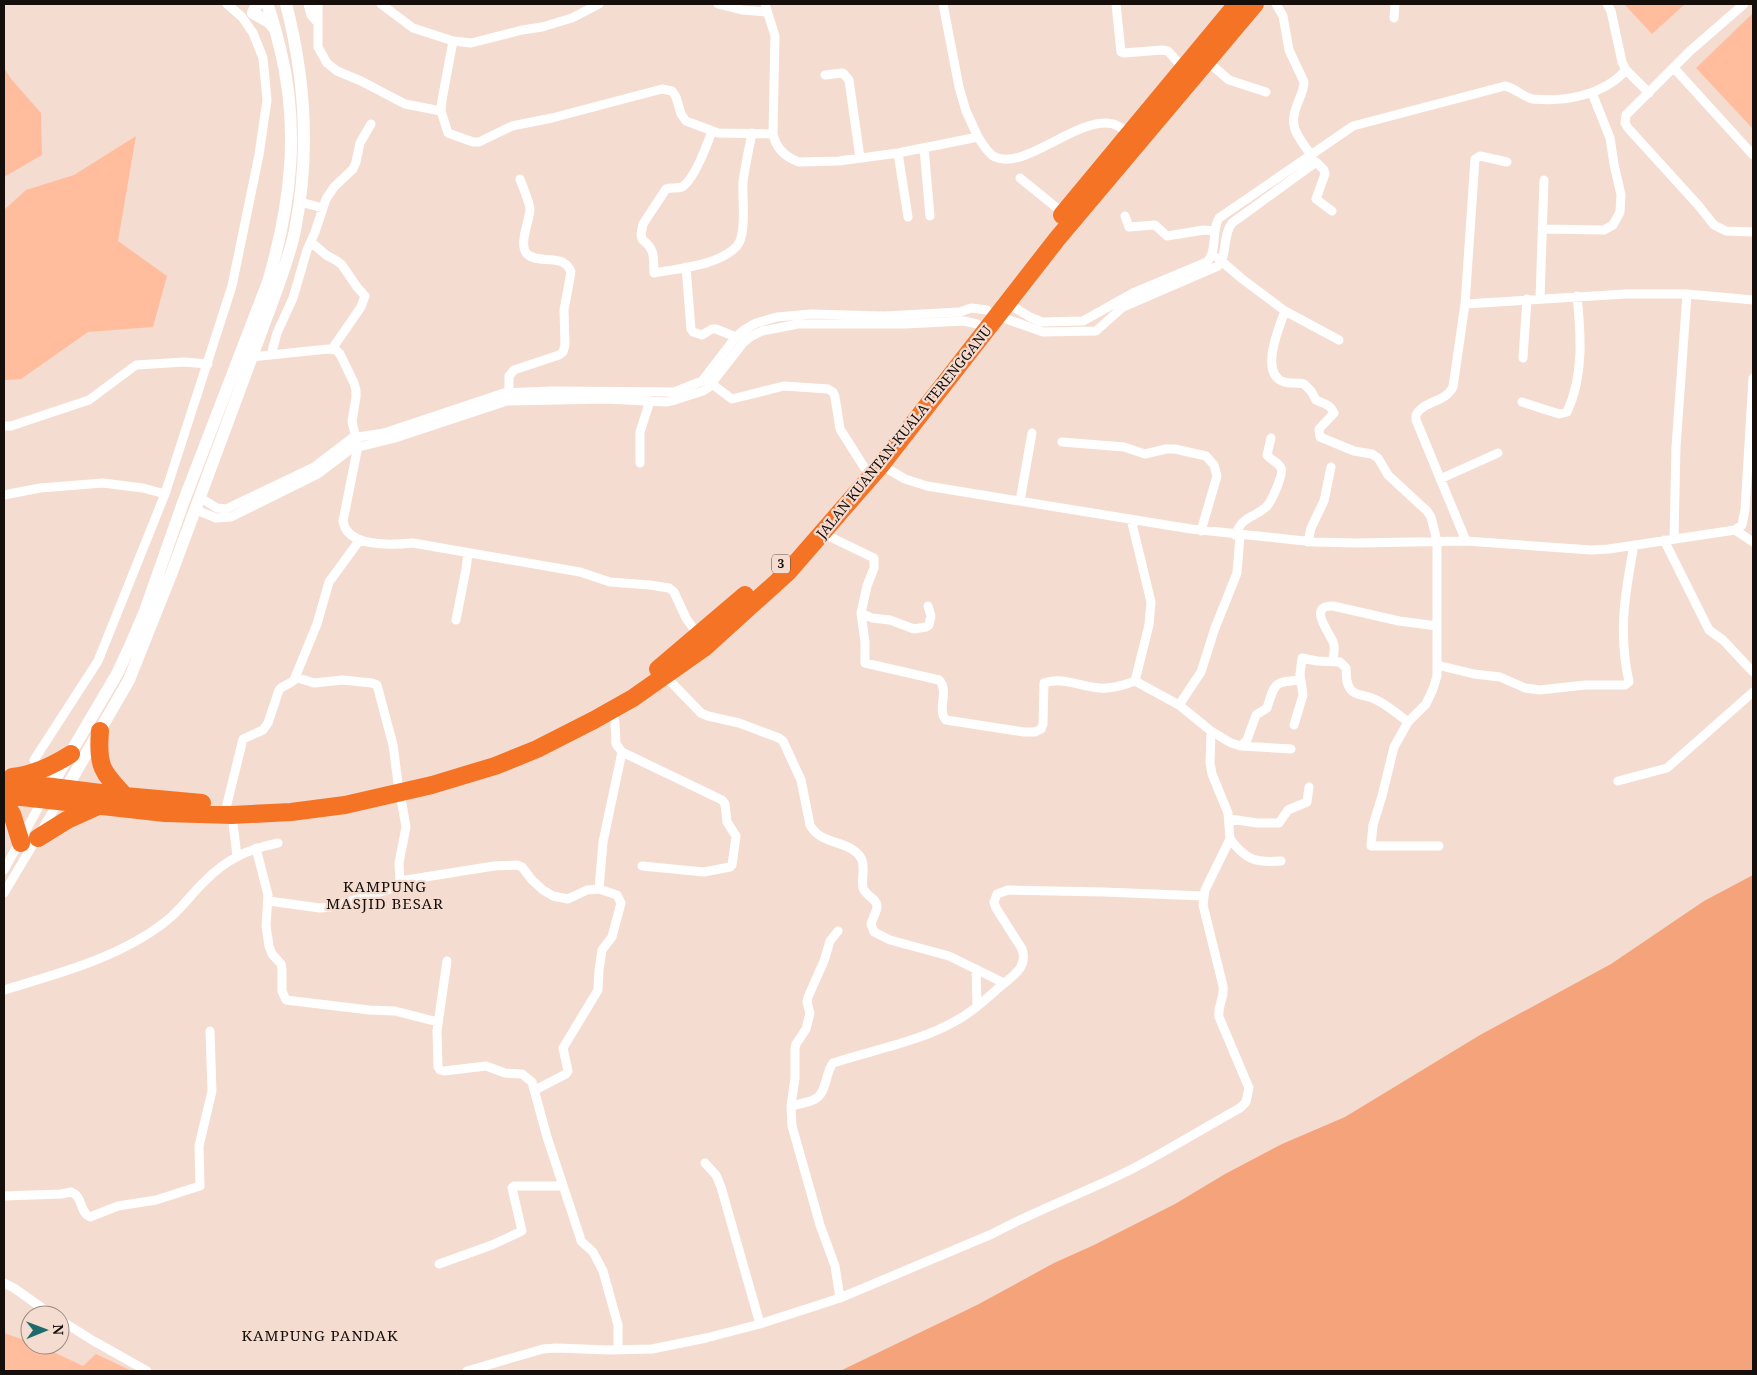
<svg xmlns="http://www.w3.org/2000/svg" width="1757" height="1375" viewBox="0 0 1757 1375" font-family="'Noto Serif',serif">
<rect width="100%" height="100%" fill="#f5dcd1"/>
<path fill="#ffbd9d" d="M1624 4H1685L1652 34Z
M1753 13V129L1696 68Z
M4 68 12 80 41 113 42 155 4 177Z
M136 136 118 241 167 276 153 327 88 332 21 379 4 380V210L26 190 74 175Z
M4 1333 30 1342V1345L43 1347 83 1366 96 1354 132 1371H4Z"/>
<path fill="#f5a37b" d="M1753 875V1371H840L977 1305 1054 1263 1094 1245 1175 1204 1225 1174 1282 1144 1345 1117 1480 1035 1611 964 1704 901Z"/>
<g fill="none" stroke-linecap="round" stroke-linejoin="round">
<path stroke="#fff" stroke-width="9" d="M308 4 311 15 318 23
M318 4V47L327 63 337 71 361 81 405 104 441 111 448 133 473 142H479L512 126 552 118 662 89 672 91 676 97 681 114 686 121 718 133 773 134C776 149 785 157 799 162L839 161 898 153 978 137C982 143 988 154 995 157 1025 171 1079 115 1113 124 1118 125 1124 130 1129 133
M381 4 413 28 453 41 471 43 522 30 542 27 572 18 599 4
M718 4 742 10 766 12
M765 4 775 36 773 134
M943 4 959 87 966 111 978 137
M1116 4 1121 52 1124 53 1162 50 1168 51 1183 68
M1276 4 1283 16 1289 50 1304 82C1304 90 1300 97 1297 105 1288 128 1298 136 1311 155
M1607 4 1611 11 1622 62 1626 70 1649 93
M1744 4 1690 51 1626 115 1625 123 1628 128 1698 205 1714 225 1726 231 1753 232
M1394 18 1395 4
M1207 61 1229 80 1266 92
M1674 68 1753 155
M825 75 843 73 849 80 860 158
M441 111 442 100 453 41
M712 131C707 145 694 180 682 187 677 189 671 187 666 189L643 224 641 234 642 239C656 251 653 256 654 273 680 268 718 266 737 246 747 235 742 197 743 182 745 166 749 149 752 133
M924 148 930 216
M898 153 908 217
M1020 178 1063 213
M300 202 323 208
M1125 216 1129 227 1155 225 1167 236 1204 230 1215 231
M1542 229 1604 230 1613 225 1620 212 1621 195 1614 164 1610 138 1592 93
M311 242 326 255 337 261 342 265 357 287 365 296 361 307 332 349
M1218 258 1241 278 1285 311 1339 340
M686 267 691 329 693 332 702 335 712 329H716L736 337
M1540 299 1544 180
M1007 303 1030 317 1042 322 1083 321 1133 293 1207 262C1218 250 1211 231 1219 218L1353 126 1505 86C1515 88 1523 97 1533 99 1566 102 1604 95 1626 70
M1465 304 1626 294H1687L1753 300
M1285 311C1279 327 1259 374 1284 382 1290 384 1298 382 1304 384L1311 391 1316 400C1324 404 1330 404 1334 413L1319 429 1320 437 1354 451 1372 454 1378 458 1388 475 1427 511 1431 517 1437 541V676L1433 689 1426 704 1408 722 1394 747 1382 796 1373 825 1371 846H1439
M998 316 1043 332 1096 331 1123 307 1218 266C1228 255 1222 236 1232 223L1316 162 1324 170 1325 174 1316 199 1332 211
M271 355 277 333 293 298 307 250 315 232 326 199 334 187 353 169 356 162 360 143 371 124
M251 357 328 349 336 350 340 354 354 383 356 390V397L352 422 358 446 343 521C347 548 392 545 413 543L580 572 610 582 650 585 669 588 674 592 686 618 698 635
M1523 358 1527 299
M712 384 732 399 784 386 828 389 833 392 835 397 840 429 864 467
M509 392V376L514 370 559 355 563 352 565 345 564 310 571 272C564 252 538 265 527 254 518 244 530 220 530 209 529 200 523 188 520 179
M1522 402 1559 414 1567 412C1584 376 1581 334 1577 296
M4 426H11L89 400 136 365 184 362 208 364
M1062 442 1124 447 1145 454 1166 449H1175L1206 456 1214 465 1217 476 1201 531
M640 463V432L650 401
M881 465 905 479 927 486 1191 529 1314 542 1358 543 1466 541 1591 550 1609 549 1735 530 1742 525 1745 510 1753 378
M1440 479 1498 453
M4 495 40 488 103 483 143 488 165 494
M199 497 217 508 226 509 314 467 352 438 384 433 504 393 553 391 674 392 702 381 736 337 744 330 756 323 777 317 811 314 884 316 960 312 971 308 987 310
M1020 501 1032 433
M194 509 216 518 231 517 318 474 351 449 395 438 507 401 606 399 666 402 675 400 703 391 708 388 743 343 750 337 762 331 798 324H905L964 321 977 324
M1131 519 1151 602 1149 625 1135 681 1179 705 1211 731 1231 743 1241 746 1291 749
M1735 530 1753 542
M822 533 874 558V568L867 586 861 613 865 642V663L939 680C950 691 936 710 946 720L1024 732H1035L1041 729 1043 724 1044 683C1062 676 1081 687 1099 688 1112 689 1123 685 1135 681
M1235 535C1244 514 1253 519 1266 507 1271 503 1284 474 1281 468 1279 463 1271 460 1267 455L1271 438
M1674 538 1676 447 1687 294
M1664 540 1709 630 1723 640 1753 672
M1466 541 1416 420V415C1424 400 1445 403 1453 387L1465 304 1475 159 1480 156 1507 162
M1308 542 1311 528 1324 501 1331 467
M861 613 872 618 890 620 914 629 926 627 929 625 931 616 928 606
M456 620 466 569 468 553
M1333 661C1333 655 1336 648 1333 642 1329 632 1307 605 1333 606L1399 621 1437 626
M1437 665 1474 674 1500 677 1525 688 1540 690 1585 685H1625L1629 682C1618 633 1625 593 1634 545
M295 677 314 683 342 680 372 683 377 685 393 745 398 783
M666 677 701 713 708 716 739 723 779 738 783 741 801 780 810 825C821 846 849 839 861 858 866 867 861 878 863 888 865 895 877 899 877 906 877 912 872 919 871 924L874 932 890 940 949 956 1004 983
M1179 705 1201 672 1215 628 1237 573 1240 536
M1294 725 1303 695 1300 674 1302 658 1317 661 1340 662 1346 668C1347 676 1345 683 1351 690 1355 695 1362 695 1369 697 1383 701 1396 713 1408 722
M1241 746 1247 740 1256 715 1267 708C1275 682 1274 682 1301 680
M622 752 722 800 725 804 727 822 736 836 732 865 730 867 704 872 642 866
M34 760 98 661 165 494 232 286 259 155 267 100 263 58 253 33 242 17 227 4
M1618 781 1667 768 1753 692
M400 793 406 827 399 863 400 881
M227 804 243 739 263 730 268 723 279 690C283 685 289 685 294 680L317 624 329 582 359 541
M232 815 237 856
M1230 819 1257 823H1279L1288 810 1307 802 1309 787
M1230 839C1246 860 1255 863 1281 861
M256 848 268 895 266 926 269 946 272 954 281 964 282 970V991L286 1000 369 1010 395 1011 438 1022
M4 870 43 799
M4 893 59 801
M269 901 320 908 331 907 390 889 400 881 494 866 517 865 522 867 532 880 543 890 553 896 568 899 587 890 599 889
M838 931 830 941 824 961 808 997 807 1002 810 1013 806 1029 796 1044 795 1049V1078L791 1106 792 1126 820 1225 835 1266 840 1298
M447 961 437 1031 438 1067 440 1070 444 1071 486 1066 505 1073 522 1074 532 1082 547 1137 580 1237 581 1241 593 1252 603 1271 618 1325V1350
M976 969 977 1006
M4 990C59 973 119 958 165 922 181 910 191 894 205 881 226 859 249 849 278 843
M535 1090 566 1074 568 1071 563 1048 598 990 599 970 602 950 612 937 621 903 617 895 599 889 603 842 622 752 616 744 615 723 612 710
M791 1106C798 1104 808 1103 815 1099 827 1093 825 1073 833 1063 876 1049 920 1042 959 1019 975 1010 988 997 1002 985 1014 975 1028 967 1022 949L996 908 994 902 997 894 1008 890 1104 892 1203 896
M705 1163 716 1175 721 1187 760 1324
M4 1196 61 1194 71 1192C83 1196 79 1212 90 1217L118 1206 156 1200 200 1186 199 1146 212 1091 210 1031
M439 1264 492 1245 522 1231 512 1188 514 1186H562
M4 1283 14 1288 52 1315
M60 1320 92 1340 147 1371
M467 1371 543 1349 556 1348 609 1350 652 1349 706 1338 760 1324 840 1298 992 1234C1038 1209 1087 1192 1134 1168 1170 1149 1204 1128 1240 1108L1246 1102 1249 1088 1219 1017C1217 1006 1225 998 1223 986L1203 905 1205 890 1230 839 1228 813 1212 774 1210 763 1211 731"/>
<path stroke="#fff" stroke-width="12" d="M257 4 253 13 269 22 275 29
M47 793 117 674 130 646 145 611 183 503 268 282C291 204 300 128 280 48 276 33 273 18 267 4
M63 794 129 680 172 572 276 292C283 272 291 251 295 230 310 155 305 77 286 4"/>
<path stroke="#f47324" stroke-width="18" d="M1062 215 1237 4
M658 669 745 595
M100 731C97 766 102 772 125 796
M12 777C33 775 52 766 71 754
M4 781 125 796 202 803
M4 795 165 813 232 815 291 812 345 805 432 785 495 766 537 749 594 720 633 698 704 648 788 572 881 465 1057 239 1255 4
M4 802 12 814 21 843
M38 838 67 820 98 806"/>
</g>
<g text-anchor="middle" stroke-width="4.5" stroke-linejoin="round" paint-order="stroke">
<rect fill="#f5dcd1" stroke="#594c46" stroke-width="1" x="772" y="554.5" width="18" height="19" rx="4"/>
<g font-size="12" font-weight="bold" fill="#160e0a">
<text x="781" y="568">3</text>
</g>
<g font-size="14" fill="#160e0a" stroke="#f5dcd1">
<text transform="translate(904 432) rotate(-51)" y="5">JALAN KUANTAN-KUALA TERENGGANU</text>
</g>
<g font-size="15" letter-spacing="1" fill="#160e0a" stroke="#f5dcd1">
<text x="385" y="892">KAMPUNG<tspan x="385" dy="17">MASJID BESAR</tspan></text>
<text x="320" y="1341">KAMPUNG PANDAK</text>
</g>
</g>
<rect width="1757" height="1375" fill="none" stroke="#160e0a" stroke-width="10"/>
<g transform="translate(45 1330) rotate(89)"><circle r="24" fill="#f5dcd1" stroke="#9c8a81"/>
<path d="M0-4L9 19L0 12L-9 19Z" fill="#1e6b6c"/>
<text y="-8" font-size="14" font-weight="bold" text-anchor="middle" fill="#160e0a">N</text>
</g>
</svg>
